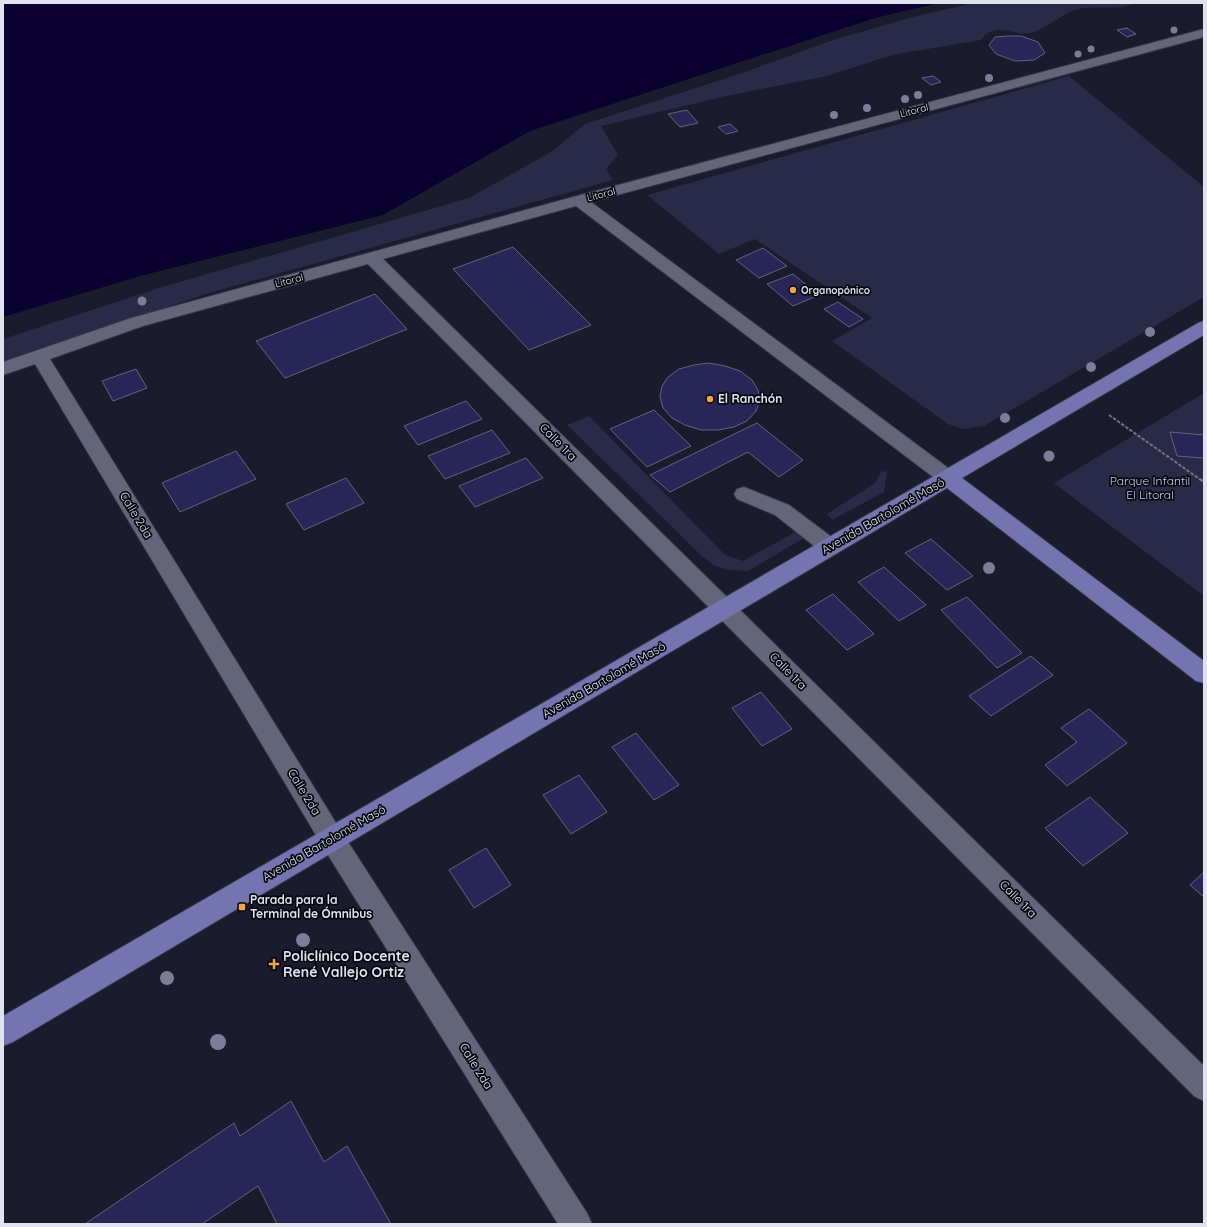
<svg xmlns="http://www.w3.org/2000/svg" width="1207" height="1227" viewBox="0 0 1207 1227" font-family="Quicksand,sans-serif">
<rect width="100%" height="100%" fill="#1a1b2d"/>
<path fill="#292a48" d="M973 3H1134C1122 11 1094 5 1077 9 1061 14 1047 29 1030 33 1015 36 994 21 981 40L892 55 827 76 726 96 601 126 618 155 606 169 613 180 209 293 3 362V339L159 288 469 198 551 152 585 124 745 72 833 40 909 18Z
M1069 76 1204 187V297L984 426 963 429 948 424 832 341 872 318 755 239 719 254 647 195Z
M1204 393V596L1054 483Z
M589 416 725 555 743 561 797 531 804 538 748 571 730 570 715 566 704 558 567 425Z
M887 471 884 492 832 520 827 514 875 483 881 472Z"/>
<path fill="#0a012f" d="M3 3H939L875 18 530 131 383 215 144 275 3 317Z"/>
<path fill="#282557" stroke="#626379" d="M1127 28 1136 34 1127 37 1117 30Z
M1008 36H1021L1038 42 1045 53 1034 60 1015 61 996 54 989 45 995 37Z
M933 76 941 82 931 85 922 78Z
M687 110 698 123 680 127 668 114Z
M730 124 738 131 726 134 718 127Z
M513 247 591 325 529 350 453 269Z
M763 248 787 266 759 278 736 260Z
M793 274 819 295 793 306 767 284Z
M375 294 407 329 285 378 256 341Z
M838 302 863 319 849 327 824 309Z
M709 363 725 366 740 371 752 380 758 390 760 401 756 411 747 421 734 427 718 430H701L685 425 672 418 663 408 660 397 662 386 668 377 679 369 694 365Z
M136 369 147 388 113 401 102 381Z
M466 401 482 419 418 445 404 426Z
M654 410 691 446 647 467 610 429Z
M757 423 803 460 779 477 748 452 670 492 650 475Z
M492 430 510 453 445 479 428 456Z
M1170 432 1204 435V458L1177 456Z
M236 451 256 479 180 512 162 483Z
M526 458 543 478 475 507 459 486Z
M346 478 364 503 304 530 286 504Z
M931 539 973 576 947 590 905 553Z
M884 567 926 605 899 621 858 582Z
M833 594 874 634 847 650 806 610Z
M967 597 1022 653 997 668 941 610Z
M1031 656 1053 675 991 716 969 696Z
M761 692 792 729 762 746 732 708Z
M1089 709 1127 743 1067 786 1045 765 1077 742 1061 728Z
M636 733 679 785 654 800 612 747Z
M579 775 607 812 571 834 543 795Z
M1090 797 1128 833 1083 866 1045 828Z
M486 848 511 885 474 908 449 870Z
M1204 872V897L1190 885Z
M291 1101 324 1162 347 1146 391 1224H277L258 1186 202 1224H85L234 1123 240 1136Z"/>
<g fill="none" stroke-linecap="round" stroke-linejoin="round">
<g stroke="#363645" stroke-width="2">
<path id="minor" d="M1204 29V37L591 202 955 473 958 478 955 483 948 485 941 483 576 206 383 259 1204 1066V1101L1194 1096 368 264 143 326 50 359 341 831 587 1213 592 1224H558L323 847 35 364 3 375V362L131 318 573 197Z
M744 487 789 505 837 541 841 547 837 553 830 555 823 553 775 515 737 499 734 494 737 489Z"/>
</g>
<g stroke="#363645" stroke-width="2">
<path id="major" d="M1204 321V335L962 478 1204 661V683L1196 681 947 488 13 1042 3 1046V1016L1198 323Z"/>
</g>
<path stroke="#717282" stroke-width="2" stroke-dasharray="3.5 1.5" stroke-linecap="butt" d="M1109 415 1201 480"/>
<path stroke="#717282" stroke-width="2.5" stroke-dasharray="4 2" stroke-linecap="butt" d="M1200 479 1204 482"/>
<use href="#minor" fill="#63657b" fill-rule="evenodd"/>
<use href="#major" fill="#7475b0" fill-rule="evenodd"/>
</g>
<g fill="#7c7e99">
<circle cx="1174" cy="30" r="3.5"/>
<circle cx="1091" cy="49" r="3.5"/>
<circle cx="1078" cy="54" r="3.5"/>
<circle cx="989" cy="78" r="4"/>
<circle cx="918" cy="95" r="4"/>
<circle cx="905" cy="99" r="4"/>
<circle cx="867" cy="108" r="4"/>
<circle cx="834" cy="115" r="4"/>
<circle cx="142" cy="301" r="4.5"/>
<circle cx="1150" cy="332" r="5"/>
<circle cx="1091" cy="367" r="5"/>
<circle cx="1005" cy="418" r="5"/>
<circle cx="1049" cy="456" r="5.5"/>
<circle cx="989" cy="568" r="6"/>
<circle cx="303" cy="940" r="7"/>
<circle cx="167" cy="978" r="7"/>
<circle cx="218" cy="1042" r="8"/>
</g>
<g fill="#f0a73e" stroke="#06070e" stroke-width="1.5">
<circle cx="793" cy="290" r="4"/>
<circle cx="710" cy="399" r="4"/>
<rect x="238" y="903" width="8" height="8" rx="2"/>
<path d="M272 958h4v4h4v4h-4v4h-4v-4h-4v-4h4z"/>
</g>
<g text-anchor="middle" stroke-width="3.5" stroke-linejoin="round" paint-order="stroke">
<g font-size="10" fill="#e0e2ee" stroke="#06070e">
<text transform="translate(914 110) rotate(-15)" y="4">Litoral</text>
<text transform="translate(601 194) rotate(-15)" y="4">Litoral</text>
<text transform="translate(289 280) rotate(-15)" y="4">Litoral</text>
</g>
<g font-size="10" font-weight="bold" fill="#e0e2ee" stroke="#06070e" text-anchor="start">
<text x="801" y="294">Organopónico</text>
</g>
<g font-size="12" font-weight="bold" fill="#e0e2ee" stroke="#06070e" text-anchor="start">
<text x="718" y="403">El Ranchón</text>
<text x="250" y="904">Parada para la<tspan x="250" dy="14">Terminal de Ómnibus</tspan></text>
</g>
<g font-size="12" fill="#e0e2ee" stroke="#06070e">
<text transform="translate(558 442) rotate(45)" y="4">Calle 1ra</text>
<text transform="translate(136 515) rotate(59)" y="4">Calle 2da</text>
<text transform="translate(883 516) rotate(-30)" y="4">Avenida Bartolomé Masó</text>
<text transform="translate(788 671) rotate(45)" y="4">Calle 1ra</text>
<text transform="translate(604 680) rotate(-30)" y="4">Avenida Bartolomé Masó</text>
<text transform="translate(304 792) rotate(59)" y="4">Calle 2da</text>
<text transform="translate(324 843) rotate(-30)" y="4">Avenida Bartolomé Masó</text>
<text transform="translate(1018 899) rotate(45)" y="4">Calle 1ra</text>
<text transform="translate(476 1066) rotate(58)" y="4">Calle 2da</text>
</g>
<g font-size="12" fill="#cccff1" stroke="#06070e">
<text x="1150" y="485">Parque Infantil<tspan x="1150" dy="14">El Litoral</tspan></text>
</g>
<g font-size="14" font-weight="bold" fill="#e0e2ee" stroke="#06070e" text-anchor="start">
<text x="283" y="961">Policlínico Docente<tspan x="283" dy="16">René Vallejo Ortiz</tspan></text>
</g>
</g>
<rect width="1207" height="1227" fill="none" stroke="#e0e2ee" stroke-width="8"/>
</svg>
